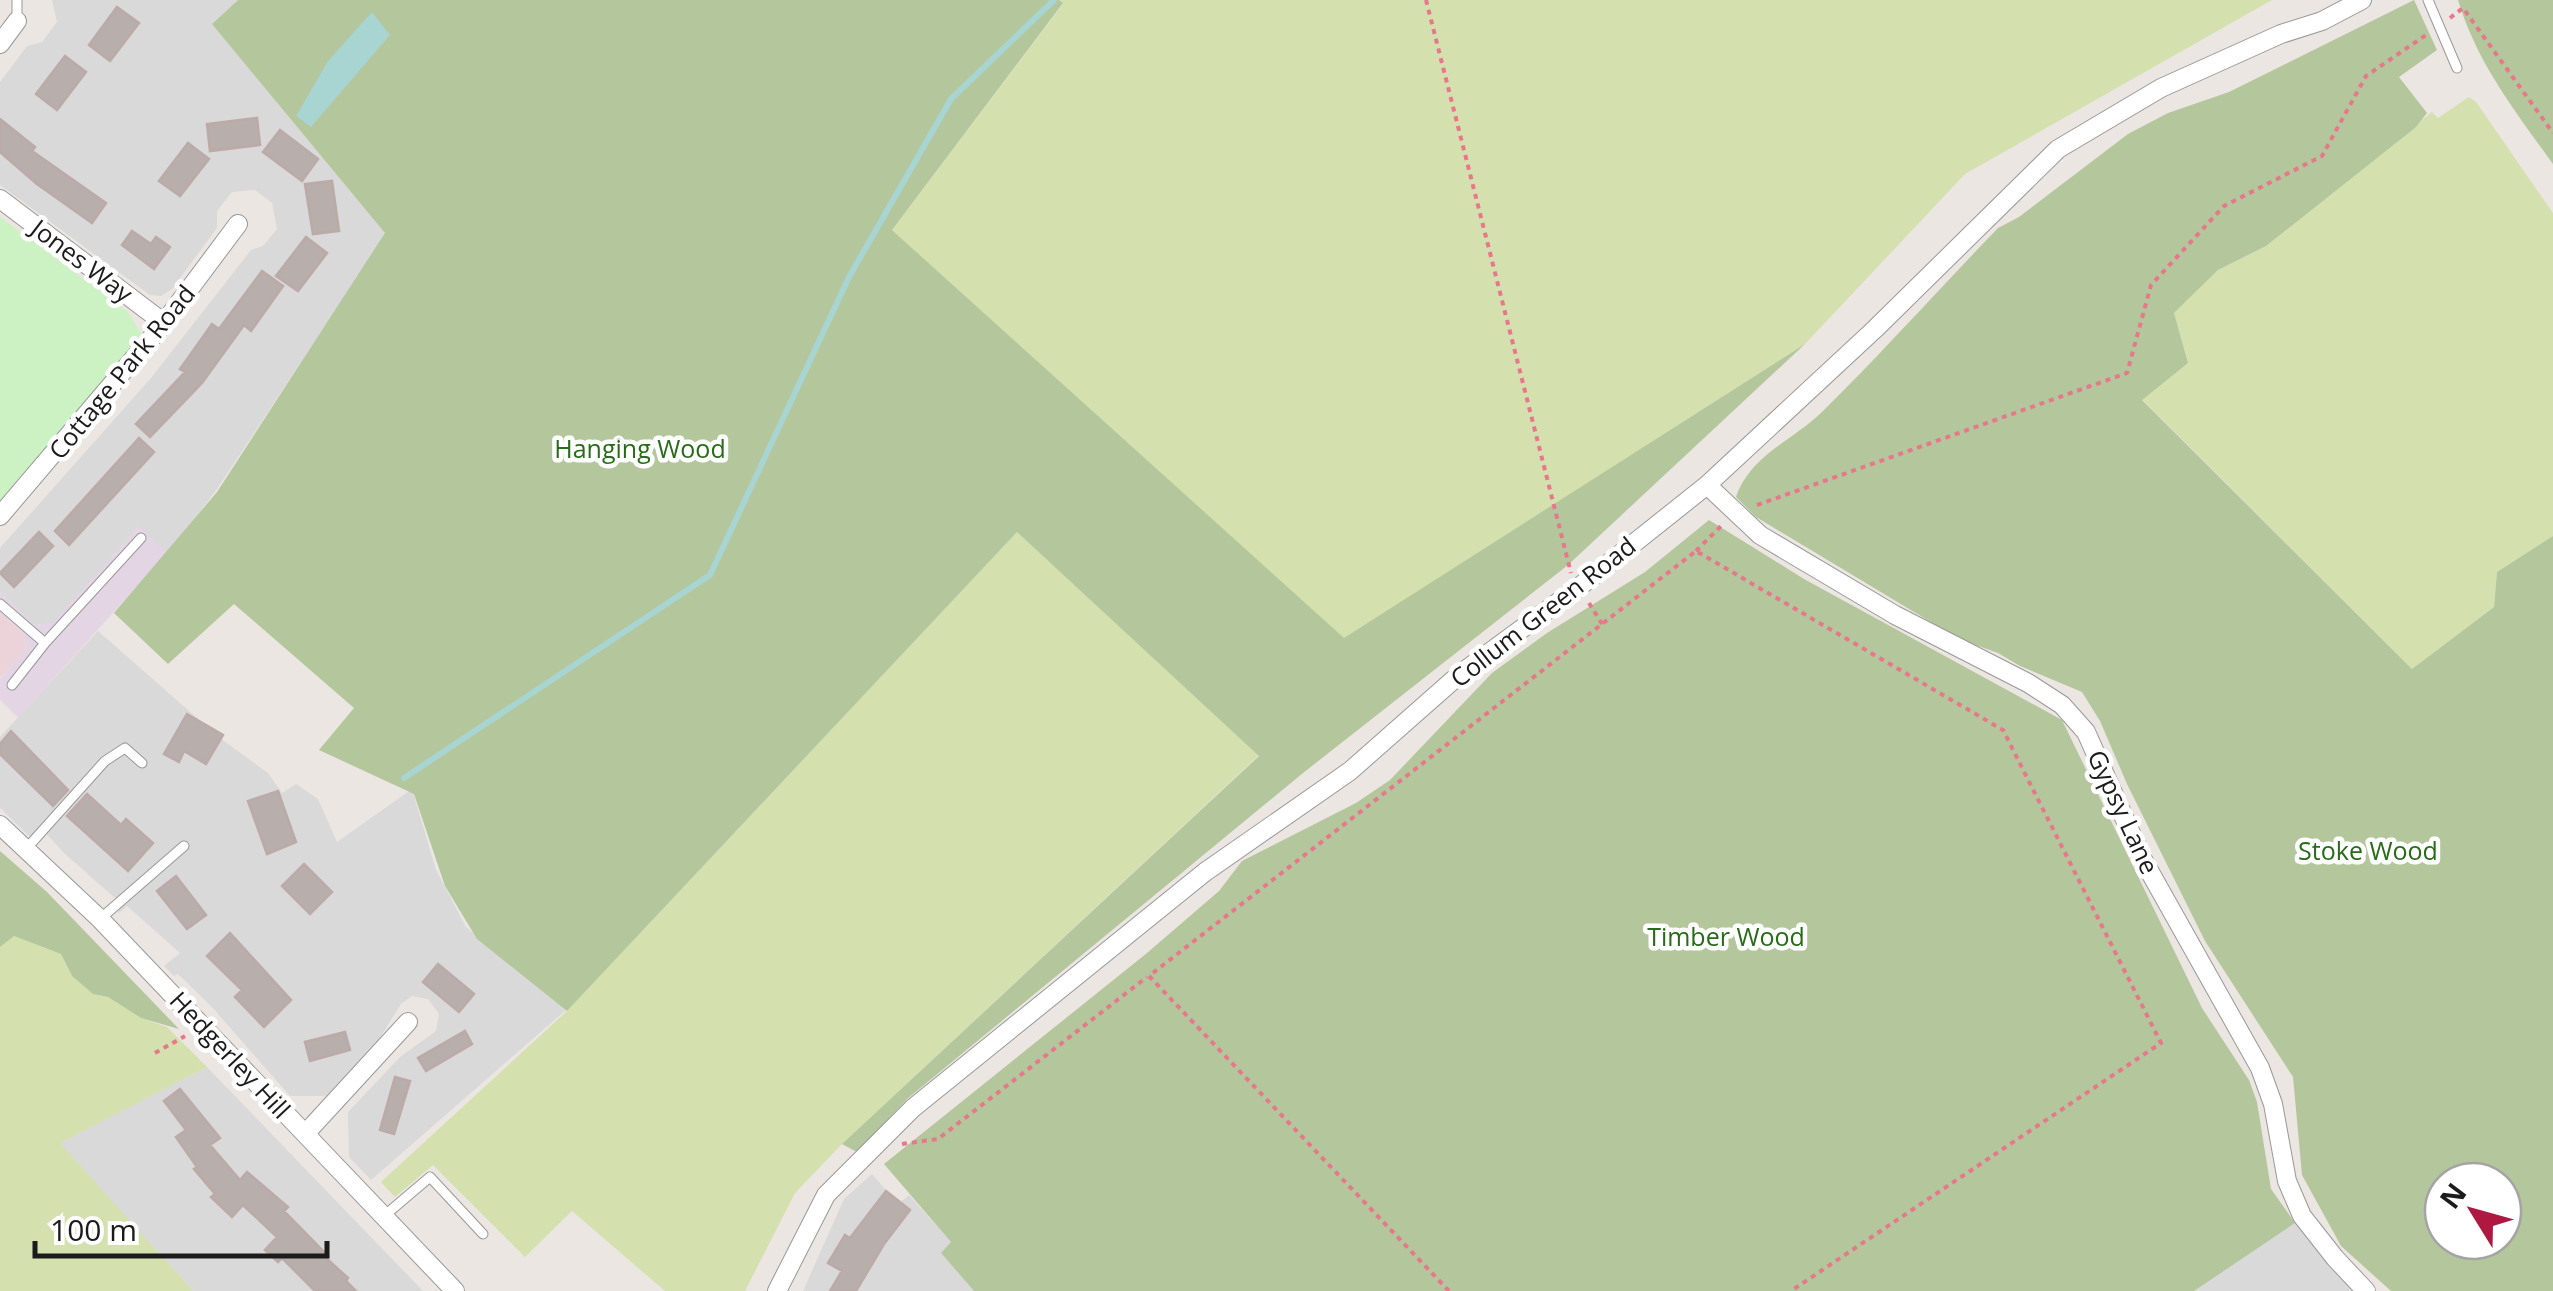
<svg xmlns="http://www.w3.org/2000/svg" width="2553" height="1291" viewBox="0 0 2553 1291" font-family="'Open Sans',sans-serif">
<rect width="100%" height="100%" fill="#ece6e2"/>
<path fill="#d9d9d9" d="M52 0H238L213 23 388 231 215 492 167 553 138 527 53 623 35 625 0 592V548L151 378 251 250 263 246 277 229 272 203 255 190 232 192 217 211V228L172 289 161 296 150 295 0 185V82L27 46 42 42 57 22Z
M98 631 220 738 268 773 282 793 296 784 318 799 337 842 412 789 436 870 466 927 566 1010 371 1180 349 1157 348 1112 400 1057 436 1031 439 1014 428 999 412 996 401 1004 375 1046 328 1096H290L211 1006 178 974 174 976 164 966 180 953 127 906 119 913 115 898 64 853 43 830 33 840 0 808V737Z
M207 1067 423 1291H193L59 1143Z
M872 1174 898 1204 909 1195 952 1243 941 1253 974 1291H803L844 1199Z
M2295 1223 2372 1291H2194L2210 1277Z"/>
<path fill="#ebd3d9" d="M0 613 23 633 26 650 0 678Z"/>
<path fill="#e3d5e4" d="M139 526 167 553 18 718 0 700V679L26 649 23 633 0 613V592L35 625 52 623Z"/>
<path fill="#d4e0ae" d="M1059 0H2272L1965 174 1805 344 1344 639 892 230 1063 4Z
M2469 97 2476 102 2553 213V536L2497 572 2494 607 2412 669 2142 399 2188 363 2174 313 2218 270 2266 246 2432 112 2438 118Z
M1017 532 1259 755 842 1144 795 1193 745 1291H665L572 1211 525 1257 433 1165 395 1197 381 1182 567 1011Z
M14 936 61 954 72 976 93 994 108 997 141 1018 167 1027 207 1067 60 1143 193 1291H0V947Z"/>
<path fill="#b4c69c" fill-rule="evenodd" d="M238 0H1059L1063 3 892 230 1344 638 1805 344 1568 565 1303 773 907 1099 857 1152 842 1144 1259 756 1017 532 567 1011 477 939 445 886 414 794 319 750 354 708 234 604 168 664 114 613 217 492 385 233 212 24Z
M2414 0 2437 50 2399 77 2427 113 2416 127 2266 246 2218 270 2174 313 2188 363 2142 400 2412 669 2494 607 2497 572 2553 536V1291H2391L2341 1246 2302 1175 2293 1077 2205 941 2127 784 2100 721 2082 692 2020 666 1998 653 1959 639 1756 517 1736 497C1751 455 1792 441 1822 412 1882 353 1939 289 1998 228L2019 217 2128 134 2168 113 2229 92ZM2443 1181H2503V1241H2443Z
M2458 0H2553V164C2515 111 2477 63 2458 0Z
M1709 520 1804 579 2062 720 2202 1008 2249 1080 2257 1102 2271 1189 2295 1223 2194 1291H974L941 1253 951 1242 884 1164 1147 953 1219 891 1242 861 1356 803 1390 780 1492 673 1547 633 1645 572Z
M0 851 47 892 179 1029 141 1018 108 997 93 994 72 976 61 954 14 936 0 947Z"/>
<path fill="#ccf1c3" d="M0 217 128 312 144 338 0 506Z"/>
<path fill="#a8d4d2" d="M372 12 390 35 311 127 296 116 328 61Z"/>
<g fill="none" stroke-linecap="round" stroke-linejoin="round">
<path stroke="#a8d4d2" stroke-width="6" d="M404 778 710 575 849 277 951 99 1054 0"/>
</g>
<path fill="#b8aeac" stroke="#bbaaa7" stroke-width="2.5" d="M117 7 139 23 110 61 89 45Z
M65 56 86 72 57 110 36 94Z
M257 118 260 145 210 151 207 124Z
M0 119 35 147 32 151 106 203 92 223 37 184 0 152Z
M280 130 318 159 302 181 263 152Z
M188 143 209 159 180 196 159 181Z
M332 181 339 231 313 234 305 184Z
M132 231 151 244 156 237 170 247 154 269 122 245Z
M306 237 327 253 298 291 276 276Z
M262 271 283 286 251 331 244 325 202 383 150 437 136 424 185 372 180 369 212 324 219 329Z
M139 438 154 452 69 545 55 531Z
M39 532 53 546 14 587 0 573Z
M187 714 223 735 206 764 184 751 179 762 164 754Z
M11 731 68 790 53 806 0 754V744Z
M278 791 296 842 267 854 248 801Z
M87 794 121 825 126 819 153 843 128 871 67 816Z
M304 864 332 892 310 914 282 886Z
M176 876 206 915 187 929 157 891Z
M230 933 291 1000 264 1027 235 997 242 990 207 956Z
M438 964 474 994 459 1012 423 982Z
M465 1031 472 1044 426 1071 418 1058Z
M345 1032 350 1050 310 1061 305 1042Z
M395 1077 410 1081 394 1134 380 1130Z
M180 1089 220 1138 210 1145 240 1180 247 1172 288 1207 284 1211 328 1256 326 1258 348 1278 346 1281 356 1291H315L282 1258 278 1262 265 1250 277 1237 243 1205 232 1217 211 1197 215 1194 194 1169 197 1167 176 1137 186 1130 164 1101Z
M886 1191 910 1210 884 1244 856 1291H830L842 1271 828 1263 845 1235 850 1238Z"/>
<g fill="none" stroke-linecap="round" stroke-linejoin="round">
<g stroke="#989898" stroke-width="11">
<path id="lane" d="M17 0V21
M2428 0 2457 68
M0 604 45 643
M12 685 45 643 141 538
M26 849 105 761 125 748 142 763
M100 919 184 846
M384 1216 430 1177 483 1234"/>
</g>
<g stroke="#989898" stroke-width="20">
<path id="street" d="M0 44 17 21
M0 199 164 323
M1707 485 1760 535 1895 615 2028 683 2062 705 2086 732 2142 858 2260 1068 2273 1104 2287 1181 2302 1216 2335 1258 2366 1291
M0 516 164 323 238 224
M0 825 100 919 455 1291
M305 1134 408 1022
M777 1291 826 1195 913 1108 1205 872 1350 771 1460 674 1579 587 1707 485 1875 329 2058 149 2161 88 2281 34 2322 21 2362 0"/>
</g>
<path stroke="#e7778b" stroke-width="4" stroke-dasharray="5 5" stroke-linecap="butt" d="M1426 0 1571 573
M2450 18 2463 8 2553 133
M1757 505 2127 373 2151 285 2224 206 2322 156 2366 76 2426 35
M1696 551 1723 524
M1589 603 1602 624
M155 1053 185 1036
M902 1144 938 1139 1147 977
M1449 1291 1149 976 1696 551 2003 730 2161 1043 1791 1291"/>
<use href="#lane" stroke="#fff" stroke-width="9"/>
<use href="#street" stroke="#fff" stroke-width="18"/>
</g>
<g text-anchor="middle" stroke-width="9" stroke-linejoin="round" paint-order="stroke">
<g font-size="25" fill="#1b1b1b" stroke="#fff">
<text transform="translate(82 261) rotate(37)" y="9">Jones Way</text>
<text transform="translate(122 372) rotate(-51)" y="9">Cottage Park Road</text>
<text transform="translate(1543 612) rotate(-38)" y="9">Collum Green Road</text>
<text transform="translate(2123 812) rotate(65)" y="9">Gypsy Lane</text>
<text transform="translate(230 1055) rotate(47)" y="9">Hedgerley Hill</text>
</g>
<g font-size="25" fill="#286b18" stroke="#fff">
<text x="640" y="458">Hanging Wood</text>
<text x="2368" y="860">Stoke Wood</text>
<text x="1726" y="946">Timber Wood</text>
</g>
</g>
<g transform="translate(2473 1211) rotate(307)"><circle r="48" fill="#ffffff" stroke="#a4a4a4" stroke-width="2.5"/>
<path d="M0-8L18 38L0 25L-18 38Z" fill="#af1841"/>
<text y="-15" font-size="28" font-weight="bold" text-anchor="middle" fill="#1b1b1b">N</text>
</g>
<path d="M35 1241v15h292v-15" fill="none" stroke="#1b1b1b" stroke-width="5"/>
<text x="50" y="1241" font-size="30" fill="#1b1b1b" stroke="#ffffff" stroke-width="8" paint-order="stroke">100 m</text>
</svg>
